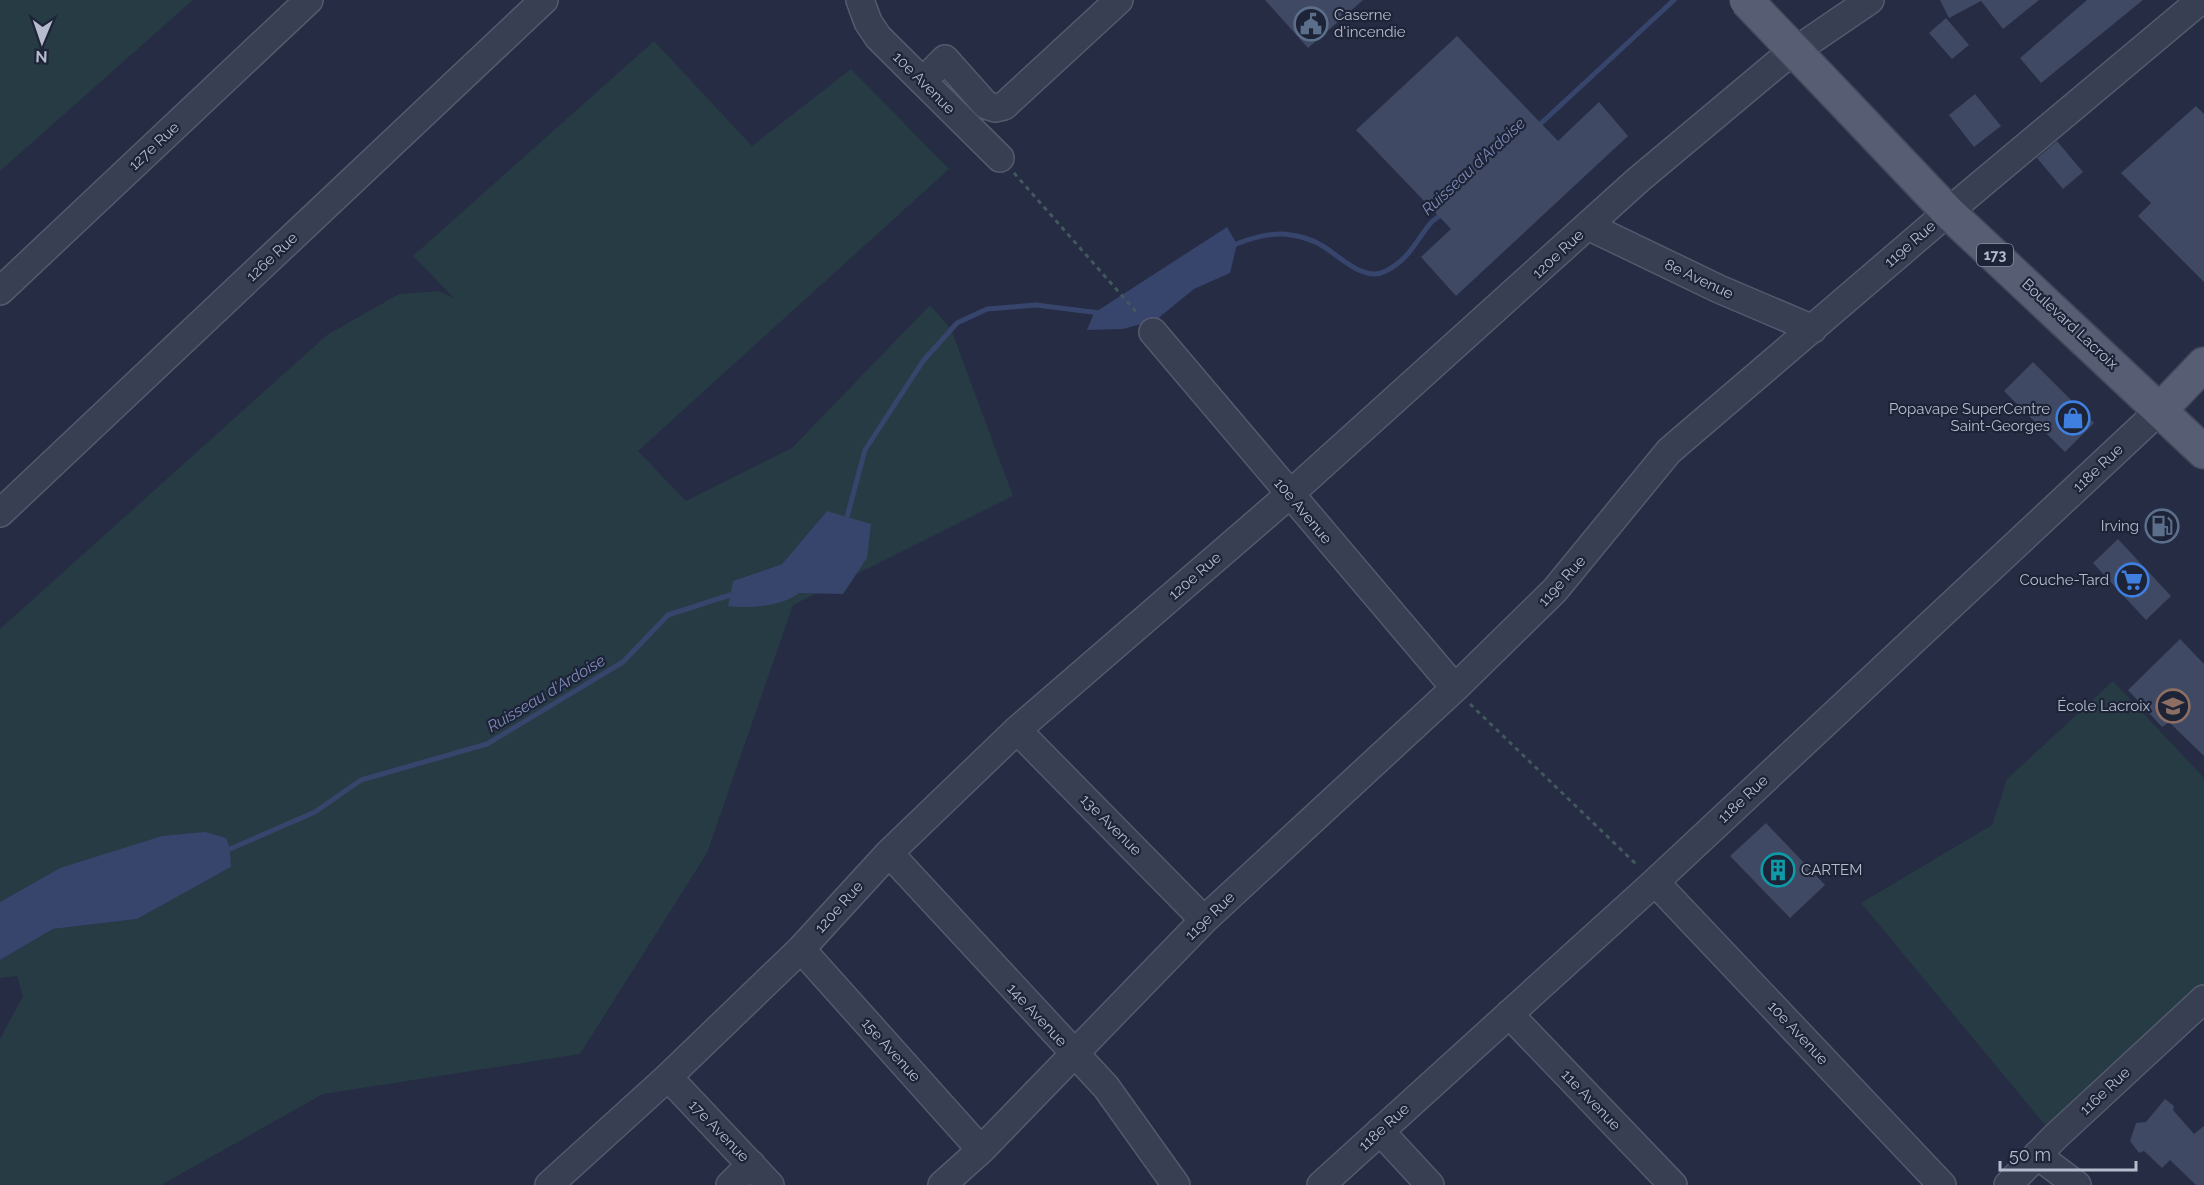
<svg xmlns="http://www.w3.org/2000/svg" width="2204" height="1185" viewBox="0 0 2204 1185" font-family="Raleway,sans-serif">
<rect width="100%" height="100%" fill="#252c43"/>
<path fill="#273b44" d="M0 0H193L0 171Z
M654 41 752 146 851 69 949 169 638 451 686 501 792 448 930 305 951 329 1013 496 857 574 827 511 782 564 733 581 817 593 793 605 707 853 580 1054 323 1094 161 1185H0V1039L23 996 17 976 0 978V960L53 929 137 919 231 867 230 849 60 868 0 902V629L327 335 399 294 439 291 455 299 413 256Z
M2113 681 2204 778V999L2055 1137 1861 903 1992 825 2007 779Z"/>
<path fill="#37446b" d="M1227 227 1237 244 1230 273 1194 289 1156 320 1123 329 1087 330 1094 313Z
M827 511 871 524 867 558 843 594 799 593C783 606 749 609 728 606L733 581 782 564Z
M205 832 226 838 230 849 231 867 137 919 53 929 0 960V902L60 868 162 836Z"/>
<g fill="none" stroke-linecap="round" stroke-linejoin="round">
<path stroke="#37446b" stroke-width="5" d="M1536 128 1674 0
M1232 246C1247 239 1274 231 1291 235 1300 236 1313 240 1321 245 1339 255 1363 283 1386 271 1408 260 1415 243 1429 225 1432 220 1439 217 1443 213
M847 517 865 450 923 361 957 323 987 309 1036 305 1100 313
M230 849 315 812 361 780 487 744 623 662 668 615 730 595"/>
</g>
<path fill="#404963" d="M1265 0H1363L1308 48Z
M1940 0H2039L2003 29 1981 1 1949 18Z
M2087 0H2143L2041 83 2020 58Z
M1946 18 1969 45 1952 59 1929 33Z
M1457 36 1558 141 1599 102 1628 136 1456 296 1421 257 1451 229 1356 130Z
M1975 94 2001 126 1974 147 1949 115Z
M2196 106 2204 114V282L2138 216 2151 203 2121 173Z
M2057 141 2083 172 2063 189 2037 158Z
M2033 362 2094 423 2065 452 2004 391Z
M2118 539 2171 596 2146 620 2093 563Z
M2180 639 2204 664V756L2169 722 2162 727 2128 690Z
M1766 823 1825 885 1790 918 1730 856Z
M2165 1099 2174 1106 2173 1110 2194 1134 2204 1126V1185H2196L2170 1160 2162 1168 2144 1151 2139 1153 2130 1141 2136 1123 2146 1122Z"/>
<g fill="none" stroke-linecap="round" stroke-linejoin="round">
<g stroke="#545a6d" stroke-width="30">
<path id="minor" d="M860 0 868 22 878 37 1000 158
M923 81 945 59 986 105 995 108 1004 106 1119 0
M1588 226 1719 289 1813 329
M0 291 309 0
M1153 332 1455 688
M0 513 544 0
M1017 730 1204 920
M889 853 1106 1087 1176 1185
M1655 882 1942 1185
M801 949 981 1150
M1509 1014 1673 1185
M668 1077 770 1185
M1380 1131 1430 1185
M2037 1155 2077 1185
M549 1185 668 1077 801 949 889 853 1017 730 1289 495 1638 180 1779 62 1870 0
M730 1185 751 1164
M942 1185 981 1150 1204 920 1455 688 1555 590 1669 451 1948 212 2201 0
M1321 1185 1655 882 2161 409
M2008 1185 2055 1137 2204 999"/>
</g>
<g stroke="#43485c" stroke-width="36">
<path id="major" d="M1835 93 1948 212 2204 452
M2161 409 2204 364"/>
</g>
<path stroke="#42575e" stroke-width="3" stroke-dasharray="4.5 4.5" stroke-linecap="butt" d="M1014 173 1139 315
M1470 704 1638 866"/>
<use href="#minor" stroke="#393f53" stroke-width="27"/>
<use href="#major" stroke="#575e73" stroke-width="33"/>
<g stroke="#43485c" stroke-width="36" stroke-linecap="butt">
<path id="major-bridge" d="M1746 0 1835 93"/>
</g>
<use href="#major-bridge" stroke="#575e73" stroke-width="33"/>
</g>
<defs>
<g id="civic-ring" transform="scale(1.725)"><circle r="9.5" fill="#1e2438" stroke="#5c6f8a" stroke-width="1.5"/><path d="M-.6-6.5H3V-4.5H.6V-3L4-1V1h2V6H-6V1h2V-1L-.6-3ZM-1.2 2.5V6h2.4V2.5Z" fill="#5c6f8a"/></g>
<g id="shop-ring" transform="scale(1.725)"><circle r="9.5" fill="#1e2438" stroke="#3f7fe0" stroke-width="1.5"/><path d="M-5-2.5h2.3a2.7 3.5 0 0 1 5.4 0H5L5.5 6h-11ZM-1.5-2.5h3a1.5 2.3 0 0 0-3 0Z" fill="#3f7fe0"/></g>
<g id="fuel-ring" transform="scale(1.725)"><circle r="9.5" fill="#1e2438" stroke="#5c6f8a" stroke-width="1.5"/><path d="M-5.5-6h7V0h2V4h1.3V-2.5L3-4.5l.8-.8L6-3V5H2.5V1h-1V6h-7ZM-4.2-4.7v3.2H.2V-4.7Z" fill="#5c6f8a"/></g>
<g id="supermarket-ring" transform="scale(1.725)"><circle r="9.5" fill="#1e2438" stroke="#3f7fe0" stroke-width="1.5"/><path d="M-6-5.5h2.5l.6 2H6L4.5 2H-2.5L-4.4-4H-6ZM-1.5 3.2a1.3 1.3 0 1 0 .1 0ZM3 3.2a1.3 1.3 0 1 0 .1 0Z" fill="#3f7fe0"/></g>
<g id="school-ring" transform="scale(1.725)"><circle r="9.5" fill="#1e2438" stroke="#8d6e63" stroke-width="1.5"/><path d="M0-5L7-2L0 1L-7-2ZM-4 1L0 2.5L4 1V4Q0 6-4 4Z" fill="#8d6e63"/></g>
<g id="building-ring" transform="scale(1.725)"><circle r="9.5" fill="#1e2438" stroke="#0f9aa8" stroke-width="1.5"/><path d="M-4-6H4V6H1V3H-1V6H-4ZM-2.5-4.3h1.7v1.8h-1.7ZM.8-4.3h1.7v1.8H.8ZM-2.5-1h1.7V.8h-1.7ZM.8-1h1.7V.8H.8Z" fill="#0f9aa8"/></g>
</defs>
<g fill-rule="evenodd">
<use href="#civic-ring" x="1311" y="24"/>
<use href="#shop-ring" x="2073" y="418"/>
<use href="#fuel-ring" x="2162" y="526"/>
<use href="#supermarket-ring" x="2132" y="580"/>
<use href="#school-ring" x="2173" y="706"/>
<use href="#building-ring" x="1778" y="870"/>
</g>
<g text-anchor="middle" stroke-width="4.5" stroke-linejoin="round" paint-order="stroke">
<rect fill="#1e2438" stroke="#888ea0" stroke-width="1.5" x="1977" y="244" width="36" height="22" rx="4.5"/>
<g font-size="14" font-weight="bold" fill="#b6bbcd">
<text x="1995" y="260">173</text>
</g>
<g font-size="15" fill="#b6bbcd" stroke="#1e2438" text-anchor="end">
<text x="1334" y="20" text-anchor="start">Caserne<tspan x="1334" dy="17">d'incendie</tspan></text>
<text x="2050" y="414">Popavape SuperCentre<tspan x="2050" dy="17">Saint-Georges</tspan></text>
<text x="2139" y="531">Irving</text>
<text x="2109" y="585">Couche-Tard</text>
<text x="2150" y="711">École Lacroix</text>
<text x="1801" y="875" text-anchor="start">CARTEM</text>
</g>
<g font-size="15" fill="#b6bbcd" stroke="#1e2438">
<text transform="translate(924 83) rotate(45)" y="5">10e Avenue</text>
<text transform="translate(154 146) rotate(-43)" y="5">127e Rue</text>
<text transform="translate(1910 244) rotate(-41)" y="5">119e Rue</text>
<text transform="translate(1558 254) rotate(-43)" y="5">120e Rue</text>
<text transform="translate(272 257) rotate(-43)" y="5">126e Rue</text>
<text transform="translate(1699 279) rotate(25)" y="5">8e Avenue</text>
<text transform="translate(2070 324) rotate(43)" y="5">Boulevard Lacroix</text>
<text transform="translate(2098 468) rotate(-43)" y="5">118e Rue</text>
<text transform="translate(1303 511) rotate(50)" y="5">10e Avenue</text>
<text transform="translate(1195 576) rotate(-41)" y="5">120e Rue</text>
<text transform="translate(1562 581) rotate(-48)" y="5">119e Rue</text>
<text transform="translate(1743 799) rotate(-43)" y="5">118e Rue</text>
<text transform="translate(1111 825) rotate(45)" y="5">13e Avenue</text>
<text transform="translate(839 907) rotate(-48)" y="5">120e Rue</text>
<text transform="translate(1210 916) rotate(-44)" y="5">119e Rue</text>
<text transform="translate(1037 1015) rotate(47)" y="5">14e Avenue</text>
<text transform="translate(1798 1033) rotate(47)" y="5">10e Avenue</text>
<text transform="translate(891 1050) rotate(48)" y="5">15e Avenue</text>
<text transform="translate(2105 1091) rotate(-43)" y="5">116e Rue</text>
<text transform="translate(1591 1100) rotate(46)" y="5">11e Avenue</text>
<text transform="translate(1384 1127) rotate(-42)" y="5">118e Rue</text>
<text transform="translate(719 1131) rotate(46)" y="5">17e Avenue</text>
</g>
<g font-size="16" font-style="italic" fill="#7c8ab5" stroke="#1e2438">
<text transform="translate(1473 166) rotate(-43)" y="6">Ruisseau d'Ardoise</text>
<text transform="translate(546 693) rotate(-31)" y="6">Ruisseau d'Ardoise</text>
</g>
</g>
<g transform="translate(42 42) rotate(182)" stroke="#1e2438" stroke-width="4.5" paint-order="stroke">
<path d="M0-4.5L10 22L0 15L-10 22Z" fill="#b6bbcd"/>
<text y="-9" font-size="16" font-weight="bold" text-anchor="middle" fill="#b6bbcd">N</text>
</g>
<path d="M2000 1161v9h136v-9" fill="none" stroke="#b6bbcd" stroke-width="3"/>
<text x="2009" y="1161" font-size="18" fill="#b6bbcd" stroke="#1e2438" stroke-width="4.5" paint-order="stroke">50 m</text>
</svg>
